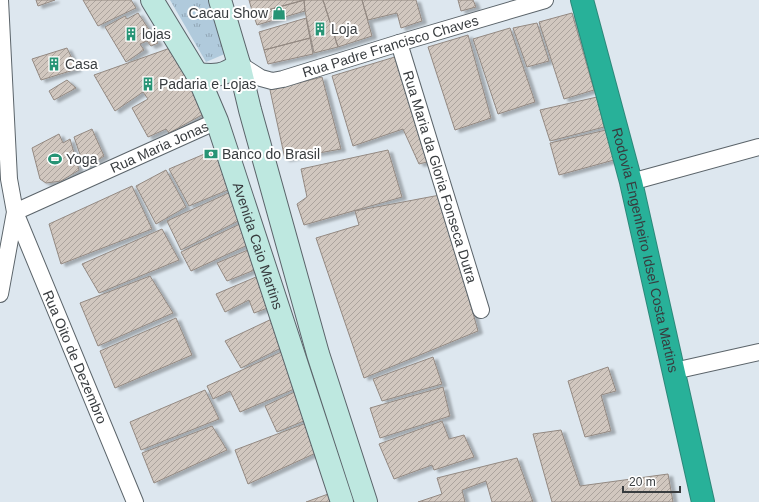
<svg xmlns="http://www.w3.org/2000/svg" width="759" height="502" viewBox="0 0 759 502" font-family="Arial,sans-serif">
<defs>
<pattern id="park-tufts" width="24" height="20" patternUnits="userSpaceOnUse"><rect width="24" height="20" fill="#b0cadc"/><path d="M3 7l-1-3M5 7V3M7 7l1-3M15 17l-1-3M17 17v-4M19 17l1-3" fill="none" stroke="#90a5b4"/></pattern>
<pattern id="building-hatch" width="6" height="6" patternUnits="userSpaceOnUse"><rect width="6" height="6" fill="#d1c7bf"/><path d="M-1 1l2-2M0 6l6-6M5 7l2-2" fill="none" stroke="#aba39d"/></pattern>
<filter id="shadow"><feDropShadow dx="4.5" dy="2.5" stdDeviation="1" flood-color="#0004"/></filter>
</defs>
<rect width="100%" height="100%" fill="#dde7ef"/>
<path fill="url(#park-tufts)" d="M170 0H211L227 53 206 62Z"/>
<path fill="url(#building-hatch)" stroke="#938982" filter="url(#shadow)" d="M36 0H55L38 6Z
M83 0H131L136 8 98 26Z
M249 0H305L253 14Z
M304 0H323L338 47 314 53 305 11Z
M304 0 305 11 257 25 253 14Z
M323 0H362L372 36 338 47Z
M362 0H416L422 21 401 28 397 13 368 20Z
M458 0H473L476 7 461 11Z
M138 13 158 43 151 46 147 41 140 44 144 50 126 62 105 27 125 16 127 19Z
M572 13 594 90 564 99 539 22Z
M306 18 310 38 264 50 259 32Z
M537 23 549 61 527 67 513 28Z
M510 28 535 102 498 114 473 39Z
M468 35 491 118 455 130 428 47Z
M310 38 313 54 268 64 264 50Z
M173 47 209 111 169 133 166 129 148 137 132 108 148 99 143 92 115 111 94 75Z
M67 48 77 69 41 80 32 59Z
M398 56 431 161 419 164 403 129 353 146 332 76Z
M322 77 341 149 285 159 270 90Z
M67 80 76 88 54 100 49 91Z
M597 97 604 127 550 141 540 110Z
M92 129 104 156 85 169 74 137Z
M606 130 614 160 559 175 550 143Z
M59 134 63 143 70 139 79 170 61 181 46 183 40 179 32 148Z
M221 147 235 187 189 206 169 169Z
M388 150 402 197 304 225 297 204 307 197 301 169Z
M166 170 186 207 156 224 136 186Z
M132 186 152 229 61 264 49 224Z
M235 190 244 218 181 250 167 221Z
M440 195 478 331 364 378 316 238 359 225 355 211Z
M244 222 252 243 191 271 181 252Z
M162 229 179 260 99 293 82 264Z
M255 247 262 267 227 281 217 263Z
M263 274 273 306 254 313 249 300 225 312 216 294Z
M150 276 173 313 98 346 80 303Z
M276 317 285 346 241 368 225 341Z
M176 318 192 355 115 388 100 351Z
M288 349 299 387 240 412 230 391 213 399 207 386Z
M433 357 442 384 382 401 373 379Z
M608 367 616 391 601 395 611 431 585 437 568 381Z
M443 387 450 416 380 438 370 408Z
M301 389 311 418 277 432 265 406Z
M205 390 219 419 141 450 130 422Z
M442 421 449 439 464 435 474 457 434 470 432 465 394 479 379 444Z
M309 422 318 452 248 484 235 450Z
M212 426 227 450 154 483 142 453Z
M561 430 580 486 668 474 673 502H552L533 434Z
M517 458 533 502H492L486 481 462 490 465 502H418L442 494 437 478Z
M331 493 335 502H306Z"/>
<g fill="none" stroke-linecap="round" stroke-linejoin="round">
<g stroke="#5b646a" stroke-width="18">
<g id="street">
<path id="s1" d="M399 43 481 310"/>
<path id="s2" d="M239 64 261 78 272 81 283 79 399 43 545 0"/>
<path d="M631 182 759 147"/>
<path d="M0 294 15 212 9 179 0 0"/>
<path d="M674 371 759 352"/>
<path id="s3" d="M135 502 15 212 217 121"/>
</g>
</g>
<g stroke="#5b646a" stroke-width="24">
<g id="secondary">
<path id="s4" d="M152 0 197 74 217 121 342 502"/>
<path d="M220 0 239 64 250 110 318 354 366 502"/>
<path d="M197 74C215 76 224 76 239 64"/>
</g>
</g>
<g stroke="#2e887a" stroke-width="24">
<g id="highway">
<path id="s5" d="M582 0 631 182 703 502"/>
</g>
</g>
<use href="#street" stroke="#fff" stroke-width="16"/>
<use href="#secondary" stroke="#bee8e0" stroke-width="22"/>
<use href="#highway" stroke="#28b199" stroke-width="22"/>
</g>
<defs>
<g id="shop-bare" transform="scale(1.08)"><path d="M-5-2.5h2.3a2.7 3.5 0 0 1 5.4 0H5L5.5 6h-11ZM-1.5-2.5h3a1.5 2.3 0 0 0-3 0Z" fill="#279475" stroke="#fff" stroke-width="2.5" paint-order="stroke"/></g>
<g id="building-bare" transform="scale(1.08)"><path d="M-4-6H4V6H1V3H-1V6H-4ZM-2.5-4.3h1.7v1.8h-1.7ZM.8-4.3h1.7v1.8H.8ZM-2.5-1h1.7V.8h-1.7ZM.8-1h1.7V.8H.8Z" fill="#279475" stroke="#fff" stroke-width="2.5" paint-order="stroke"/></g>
<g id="bank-bare" transform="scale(1.08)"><path d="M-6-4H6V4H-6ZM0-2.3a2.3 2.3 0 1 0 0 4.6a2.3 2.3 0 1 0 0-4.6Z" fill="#279475" stroke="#fff" stroke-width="2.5" paint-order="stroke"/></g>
<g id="stadium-bare" transform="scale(1.08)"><path d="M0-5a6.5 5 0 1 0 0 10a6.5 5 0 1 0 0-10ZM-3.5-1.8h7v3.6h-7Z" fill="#279475" stroke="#fff" stroke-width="2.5" paint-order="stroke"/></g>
</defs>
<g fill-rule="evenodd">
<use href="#shop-bare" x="279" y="13"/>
<use href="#building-bare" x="320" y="29"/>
<use href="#building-bare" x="131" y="34"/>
<use href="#building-bare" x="54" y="64"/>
<use href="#building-bare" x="148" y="84"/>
<use href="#bank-bare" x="211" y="154"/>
<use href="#stadium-bare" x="55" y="159"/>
</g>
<g text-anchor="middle" stroke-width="4" stroke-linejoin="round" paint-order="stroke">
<g font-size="14" fill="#383c3f" stroke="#fff" text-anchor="start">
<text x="268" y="18" text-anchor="end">Cacau Show</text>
<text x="331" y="34">Loja</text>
<text x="142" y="39">lojas</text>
<text x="65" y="69">Casa</text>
<text x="159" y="89">Padaria e Lojas</text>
<text x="222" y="159">Banco do Brasil</text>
<text x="66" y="164">Yoga</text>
</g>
<g font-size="14" fill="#383c3f" stroke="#fff">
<text dy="5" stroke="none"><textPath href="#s2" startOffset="161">Rua Padre Francisco Chaves</textPath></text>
<text dy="5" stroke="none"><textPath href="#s3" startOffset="472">Rua Maria Jonas</textPath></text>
<text dy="5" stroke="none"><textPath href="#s1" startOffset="140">Rua Maria da Gloria Fonseca Dutra</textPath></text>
<text dy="5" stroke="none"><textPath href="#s4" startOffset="269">Avenida Caio Martins</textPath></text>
<text dy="5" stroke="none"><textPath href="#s5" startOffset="258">Rodovia Engenheiro Idsel Costa Martins</textPath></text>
<text transform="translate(75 357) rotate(67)" y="5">Rua Oito de Dezembro</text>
</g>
</g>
<path d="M623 486v6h57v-6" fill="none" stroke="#383c3f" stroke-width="2"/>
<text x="629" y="486" font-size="12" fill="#383c3f" stroke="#ffffff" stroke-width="3" paint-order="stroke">20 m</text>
</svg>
